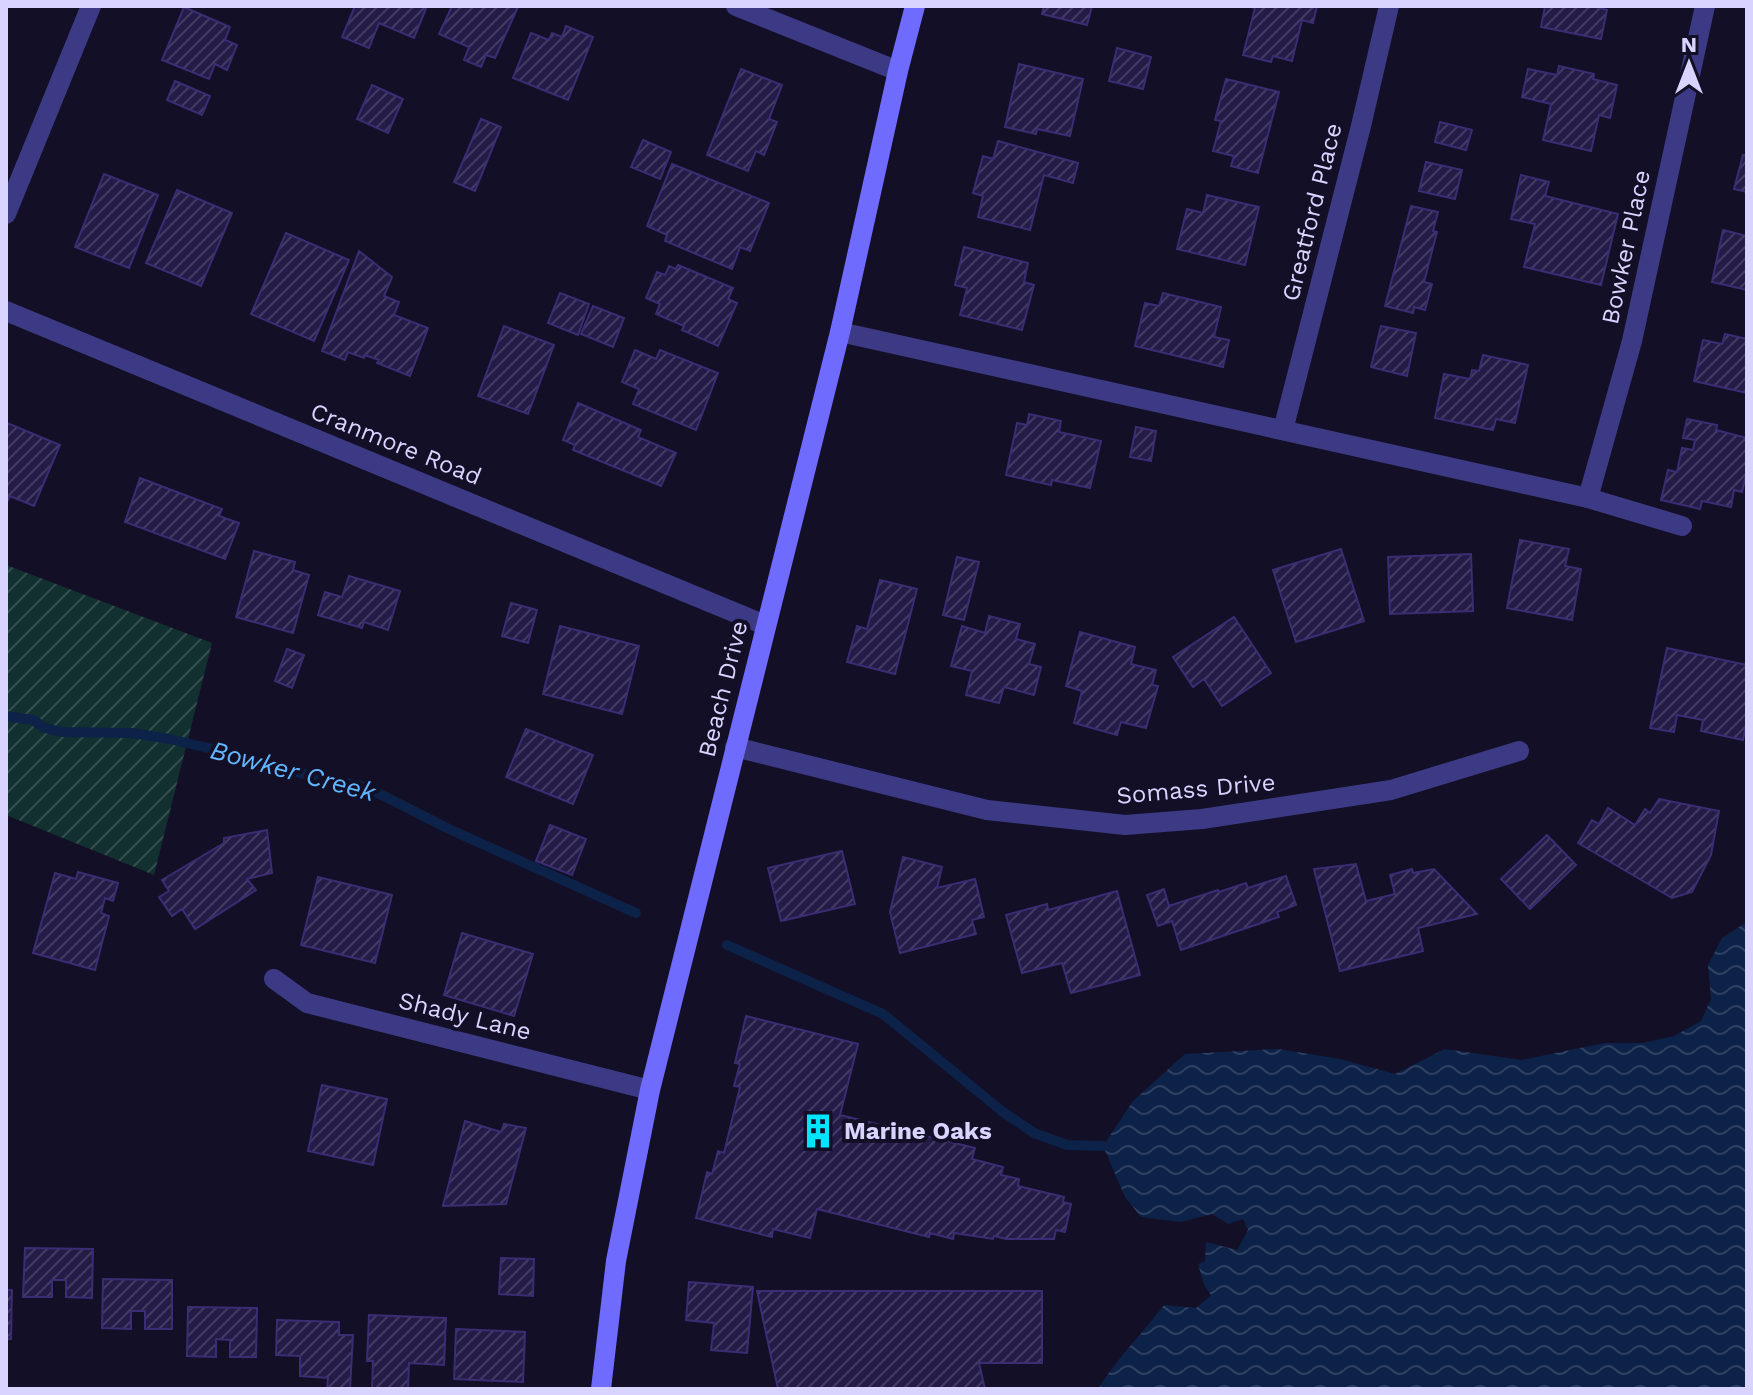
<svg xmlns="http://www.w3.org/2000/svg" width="1753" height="1395" viewBox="0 0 1753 1395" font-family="'Work Sans',sans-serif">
<defs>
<pattern id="garden-furrows" width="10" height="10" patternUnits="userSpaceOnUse" patternTransform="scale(2)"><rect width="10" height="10" fill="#12302f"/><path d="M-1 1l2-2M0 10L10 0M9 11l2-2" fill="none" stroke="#344d4e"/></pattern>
<pattern id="water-waves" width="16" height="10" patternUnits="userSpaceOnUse" patternTransform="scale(2)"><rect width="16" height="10" fill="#0c2248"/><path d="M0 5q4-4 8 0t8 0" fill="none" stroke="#2f4163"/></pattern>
<pattern id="building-hatch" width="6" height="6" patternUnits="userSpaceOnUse" patternTransform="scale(2)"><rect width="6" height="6" fill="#241b47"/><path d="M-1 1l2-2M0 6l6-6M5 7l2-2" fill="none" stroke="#433b63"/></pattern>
</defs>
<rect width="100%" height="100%" fill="#130f26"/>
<path fill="url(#garden-furrows)" d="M6 565 212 643 154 875 6 815Z"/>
<path fill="url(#water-waves)" d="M1747 922V1389H1098C1117 1358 1142 1334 1164 1305L1196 1308 1211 1295 1204 1285 1198 1264 1205 1261 1206 1242 1237 1250 1248 1230 1243 1219 1228 1224 1212 1214 1181 1222 1141 1217 1125 1197 1103 1146 1133 1101 1185 1054 1278 1049 1340 1059 1395 1074 1445 1049 1522 1060 1604 1043H1643L1674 1036 1701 1021 1711 999 1708 965 1722 938Z"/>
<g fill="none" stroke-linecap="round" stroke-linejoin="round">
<path stroke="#0c2248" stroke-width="10" d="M6 716 33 720 45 728 62 732 132 733 170 739 212 749 262 765 366 787 449 829 636 913
M727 945 883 1014 1003 1112 1034 1133 1067 1145 1103 1146"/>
</g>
<path fill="url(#building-hatch)" stroke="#3b2d73" stroke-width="2" d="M355 6H427L414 38 379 23 369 48 342 37Z
M452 6 518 7 495 58 486 55 481 67 464 60 469 47 439 34Z
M1044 6H1092L1087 25 1042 14Z
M1248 6H1317L1313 23 1302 20 1292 61 1273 56 1271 62 1243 55 1255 8Z
M1545 6H1592L1607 10 1601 39 1541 27Z
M184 7 230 27 225 40 237 45 227 70 215 64 209 79 162 60Z
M566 26 593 37 568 100 513 78 531 33 549 40 552 33 562 37Z
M1117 48 1151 57 1143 89 1109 81Z
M1019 64 1083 79 1070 136 1037 129 1036 134 1005 127Z
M1559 66 1594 74 1593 79 1617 85 1610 118 1599 115 1591 151 1543 140 1551 104 1522 97 1528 69 1557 75Z
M741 69 782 85 769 119 777 122 764 155 756 151 748 171 707 155Z
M1226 79 1279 92 1258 173 1231 166 1234 156 1213 151 1221 121 1215 120Z
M175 81 210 96 202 115 167 100Z
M372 85 403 99 388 133 357 119Z
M481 119 501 127 475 191 454 182Z
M1440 122 1472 130 1466 150 1435 142Z
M643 140 671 152 660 179 631 167Z
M998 141 1078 163 1073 183 1044 175 1030 230 978 217 983 196 973 193 983 156 993 159Z
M1743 155 1747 156V192L1734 189Z
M1426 162 1462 170 1455 199 1419 191Z
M672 164 769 203 750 251 740 247 732 269 665 241 667 235 647 226Z
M104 174 158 195 129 268 75 247Z
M1521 175 1549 182 1545 196 1618 214 1601 285 1524 267 1535 224 1511 219Z
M177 190 232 213 201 286 146 263Z
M1207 195 1259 207 1245 265 1177 249 1187 209 1203 213Z
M1411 206 1438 212 1433 231 1437 232 1424 282 1432 284 1425 310 1414 307 1413 313 1385 306Z
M1723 230 1747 236V290L1712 282Z
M286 233 349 260 314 341 251 314Z
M964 247 1028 263 1024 282 1034 285 1022 330 960 315 967 288 955 285Z
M359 251 392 277 384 296 399 302 394 315 428 328 410 376 377 363 379 360 365 355 364 358 348 352 345 360 322 351Z
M678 265 733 288 728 299 737 303 718 346 682 330 684 326 656 314 660 304 646 298 657 272 665 275 669 266 676 269Z
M560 293 589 304 578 335 548 323Z
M1163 293 1221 307 1214 337 1229 340 1223 367 1135 346 1145 303 1159 306Z
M593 306 624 318 613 347 581 334Z
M504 326 554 345 528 414 478 396Z
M1381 326 1416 333 1407 376 1371 367Z
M1725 334 1747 339V393L1694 381 1703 340 1722 344Z
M635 350 656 359 660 350 718 373 696 430 633 404 639 389 622 382Z
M1483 355 1528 365 1515 423 1496 419 1493 430 1435 418 1444 374 1470 379 1472 370 1479 371Z
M578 403 641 430 638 437 676 453 661 486 573 450 575 445 563 440Z
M1029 414 1061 421 1059 432 1101 441 1090 488 1052 480 1051 485 1006 475 1017 423 1027 425Z
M1687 419 1717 425 1716 430 1747 438V471L1742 492 1734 490 1731 507 1702 501 1700 509 1661 500 1668 470 1677 472 1682 448 1693 450 1695 440 1683 438Z
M7 423 60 445 34 506 10 496 6 504Z
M1136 427 1156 431 1151 461 1130 457Z
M140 478 222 509 219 516 239 523 225 559 125 522Z
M1520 540 1569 549 1565 566 1581 569 1572 620 1507 608Z
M1341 549 1364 621 1296 642 1273 570Z
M254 551 295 562 293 570 309 575 293 633 236 617Z
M1471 554 1473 611 1390 614 1388 557Z
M957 557 979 562 964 620 943 615Z
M349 576 400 591 388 630 364 622 362 628 318 615 325 592 342 597Z
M880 580 917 589 895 674 847 662 857 626 867 629Z
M511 603 537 610 528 643 502 636Z
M989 616 1020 624 1016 639 1035 644 1029 664 1041 667 1034 695 1004 687 999 703 966 695 972 671 951 666 962 626 985 633Z
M1234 617 1271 673 1222 706 1204 679 1193 687 1173 657Z
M560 626 639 646 622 714 543 694Z
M1080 632 1135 647 1131 664 1156 670 1152 685 1158 686 1146 728 1121 722 1117 735 1074 723 1082 691 1066 686Z
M1667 648 1747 665V720L1743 740 1701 731 1703 720 1677 715 1674 732 1650 728Z
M287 649 304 655 292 688 275 681Z
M526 729 593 755 573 804 506 777Z
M1659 799 1719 811 1711 855 1692 892 1672 898 1578 843 1592 820 1599 824 1608 808 1635 825 1645 809 1650 813Z
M550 825 586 839 572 875 536 861Z
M267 830 272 873 247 879 256 890 195 929 182 909 172 916 159 897 169 891 162 880 224 843V838Z
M1547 835 1576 865 1530 909 1501 879Z
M842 851 855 904 781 921 768 868Z
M903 857 942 867 937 888 975 879 984 917 972 920 976 934 900 953 890 912Z
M1356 864 1366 901 1395 894 1390 875 1412 869 1413 873 1434 869 1477 914 1418 928 1423 951 1340 971 1314 869Z
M78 872 118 883 113 901 105 898 101 913 109 916 95 970 33 953 55 873 76 879Z
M1286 876 1296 905 1277 912 1279 917 1181 950 1172 921 1158 926 1147 895 1164 889 1169 906 1218 890 1219 892 1246 883 1248 888Z
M318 877 392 895 375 963 301 945Z
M1117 891 1140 975 1071 993 1062 963 1022 973 1006 915 1047 904 1048 910Z
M462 933 533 954 514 1016 444 995Z
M746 1016 858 1044 840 1115 975 1148 972 1159 1003 1167 1001 1175 1019 1179 1018 1186 1064 1197 1063 1202 1071 1204 1065 1232 1056 1230 1054 1239H1006L994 1236 993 1239 954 1233 953 1239 930 1233 929 1237 817 1209 810 1238 773 1229 772 1237 696 1218 707 1172 712 1174 718 1151 724 1153 740 1087 734 1086 740 1064 735 1063Z
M322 1085 387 1099 373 1165 308 1151Z
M465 1121 501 1132 504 1124 526 1128 506 1204 443 1206Z
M25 1248 93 1249 92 1298 66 1297V1280H52V1297H23Z
M501 1258 534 1259 533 1296 499 1294Z
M103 1279 172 1280V1329H145V1311H131V1329L102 1328Z
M689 1282 753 1287 747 1353 711 1350 714 1323 686 1320Z
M6 1290H12L11 1339H6Z
M757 1291H1042V1363H979L985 1389H752H778Z
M188 1307 257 1308 256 1357H230V1340L216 1339V1357L187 1356Z
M369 1315 446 1318 444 1365 409 1363 408 1389H372L373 1361H367Z
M277 1320 339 1322V1335H353L350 1389H327L328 1378 300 1376V1356L276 1355Z
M456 1329 525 1332 523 1382 454 1379Z"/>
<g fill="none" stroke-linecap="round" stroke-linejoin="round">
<path stroke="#3d3a85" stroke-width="20" d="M840 332 1588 498 1682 526"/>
<path stroke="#3d3a85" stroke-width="20" d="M736 6 898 71
M6 214 91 6
M6 311 765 625
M1283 430 1361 126 1389 6
M1588 498 1632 341 1705 6
M735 747 987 810 1125 825 1202 819 1391 790 1519 751
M274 979 307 1003 650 1090"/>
<path stroke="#6f6bff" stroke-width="20" d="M601 1389 616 1261 650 1090 840 332 898 71 915 6"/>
</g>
<defs>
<g id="building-bare" transform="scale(2.76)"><path d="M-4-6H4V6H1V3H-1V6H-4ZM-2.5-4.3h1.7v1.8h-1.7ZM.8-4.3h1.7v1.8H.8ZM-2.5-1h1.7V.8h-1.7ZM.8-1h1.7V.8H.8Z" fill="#00e5ff" stroke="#130f26" stroke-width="2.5" paint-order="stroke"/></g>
</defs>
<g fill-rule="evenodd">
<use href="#building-bare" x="818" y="1131"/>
</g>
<g text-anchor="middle" stroke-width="8" stroke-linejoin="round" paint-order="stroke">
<g font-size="24" fill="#d9d4ff" stroke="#130f26">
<text transform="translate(1312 212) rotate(-76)" y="8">Greatford Place</text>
<text transform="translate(1626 247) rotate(-78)" y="8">Bowker Place</text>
<text transform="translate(396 444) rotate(22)" y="8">Cranmore Road</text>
<text transform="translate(723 689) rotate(-76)" y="8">Beach Drive</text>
<text transform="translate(1196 789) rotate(-5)" y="8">Somass Drive</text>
<text transform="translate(465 1016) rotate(14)" y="8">Shady Lane</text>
</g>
<g font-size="24" font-weight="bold" fill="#d9d4ff" stroke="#130f26" text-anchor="start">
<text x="844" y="1139">Marine Oaks</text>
</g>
<g font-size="26" font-style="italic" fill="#62b6ff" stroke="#130f26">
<text transform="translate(293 771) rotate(15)" y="9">Bowker Creek</text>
</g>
</g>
<rect width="1753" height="1395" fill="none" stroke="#d9d4ff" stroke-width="16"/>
<g transform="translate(1689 64)" stroke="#130f26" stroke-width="6" paint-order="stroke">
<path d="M0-6L14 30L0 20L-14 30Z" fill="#d9d4ff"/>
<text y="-12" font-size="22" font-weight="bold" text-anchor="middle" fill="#d9d4ff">N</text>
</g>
</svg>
